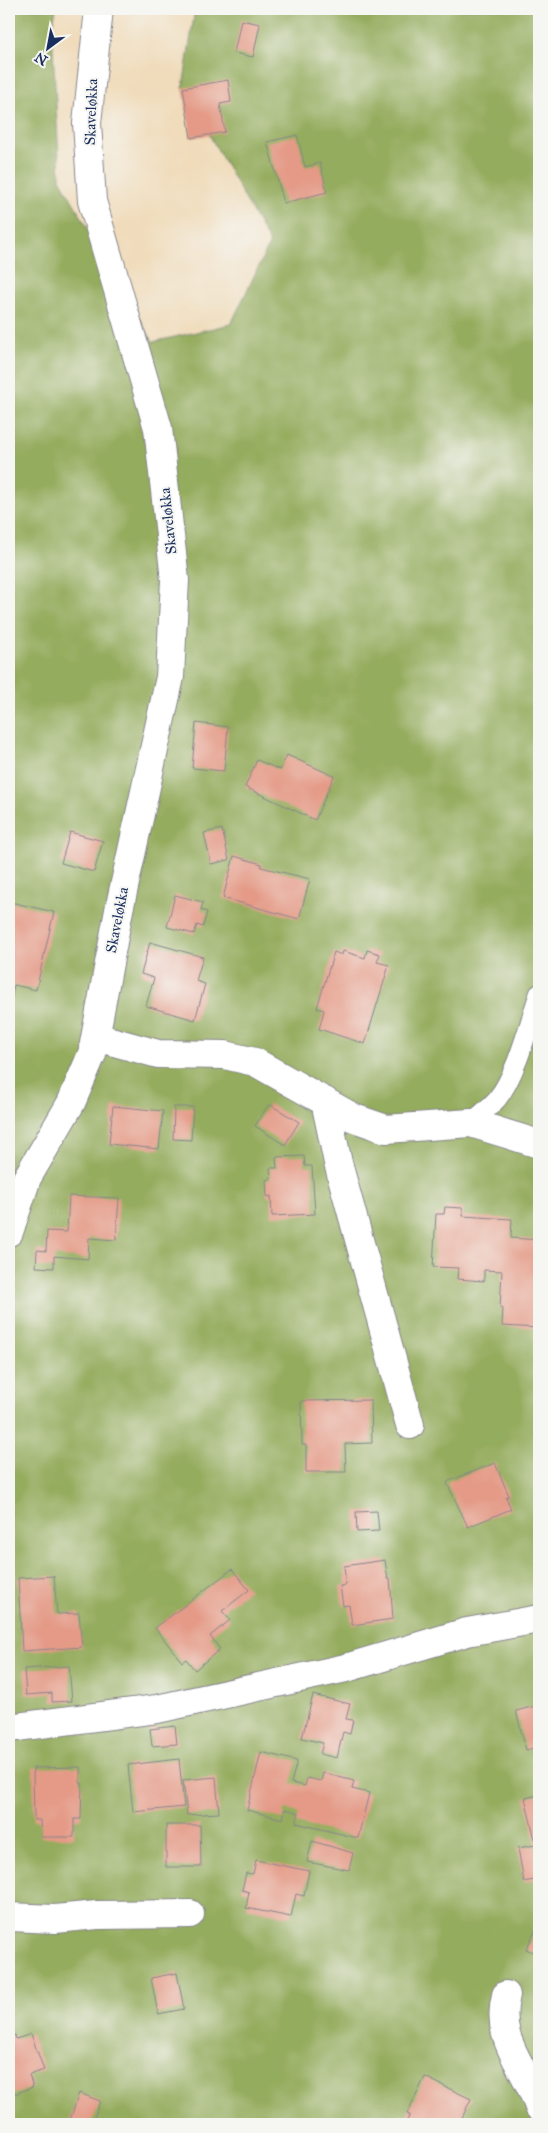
<svg xmlns="http://www.w3.org/2000/svg" width="548" height="2133" viewBox="0 0 548 2133" font-family="'IM FELL Great Primer',serif">
<rect width="100%" height="100%" fill="#f6f6f2"/>
<filter id="ink" filterUnits="userSpaceOnUse"><feTurbulence type="fractalNoise" baseFrequency=".02" numOctaves="2"/><feDisplacementMap in="SourceGraphic" scale="10" xChannelSelector="R" yChannelSelector="G"/><feConvolveMatrix kernelMatrix="1 2 1 2 8 2 1 2 1" color-interpolation-filters="sRGB"/></filter>
<filter id="wash" filterUnits="userSpaceOnUse"><feTurbulence type="fractalNoise" baseFrequency=".0096" numOctaves="4" result="noise"/><feDisplacementMap in="SourceGraphic" scale="20" xChannelSelector="R" yChannelSelector="G"/><feGaussianBlur stdDeviation="1.12" result="paint"/><feColorMatrix in="noise" values="0 0 0 0 0 0 0 0 0 0 0 0 0 0 0 0 0 1.4 0 .05"/><feComposite in="paint" operator="in"/></filter>
<g filter="url(#wash)">
<rect width="100%" height="100%" fill="#f0dbba"/>
<path fill="#94ac5d" stroke="#586e5e" d="M9 9H56L52 30 60 179 153 342 231 324 270 243 183 88 195 9H539V2124H9Z"/>
<g id="blocks">
<path fill="#e49a86" d="M241 20 260 24 253 57 234 53Z
M228 80 231 102 220 104 225 132 191 138 183 88Z
M297 135 305 167 320 163 327 192 284 203 267 142Z
M196 723 228 727 224 771 192 768Z
M287 755 334 776 315 820 245 787 257 760 280 770Z
M222 829 229 860 211 864 204 833Z
M70 832 103 841 94 872 61 863Z
M234 856 262 864 261 867 310 879 299 919 223 898Z
M175 895 203 902 201 910 207 912 203 927 197 925 194 934 167 927Z
M10 902 54 912 36 990 14 985 10 1006Z
M150 942 203 957 196 981 205 984 195 1020 146 1006 154 978 141 974Z
M367 950 380 954 377 962 389 965 365 1044 319 1029 324 1010 317 1008 334 952 342 955 343 951 365 958Z
M269 1104 299 1122 285 1145 255 1126Z
M113 1106 163 1111 159 1149 109 1144Z
M174 1107H193L191 1140 173 1139Z
M304 1156 305 1166H312L315 1214 272 1216 271 1196 267 1197 266 1180 271 1179 270 1168H277L276 1157Z
M69 1196 119 1198 116 1240 89 1238 88 1259 54 1256V1268L36 1267 37 1250 46 1251 47 1231 67 1232Z
M445 1207 463 1208V1216L512 1219 511 1238 539 1240V1328L502 1326 503 1308H500L502 1271 484 1270V1281L457 1279 458 1268 433 1267 436 1214H444Z
M371 1400 372 1443 345 1444 346 1472H306V1445H302L301 1401Z
M495 1463 509 1496 506 1497 511 1509 468 1527 447 1483 449 1481Z
M377 1511 379 1531 357 1532 356 1512Z
M385 1560 388 1579 390 1578 393 1619 352 1625 349 1605 343 1606 340 1586 346 1585 344 1566Z
M232 1569 249 1590 222 1611 230 1620 210 1636 220 1649 195 1670 186 1659 182 1662 155 1628Z
M54 1576 57 1614 79 1613 82 1647 22 1651 18 1578Z
M69 1666 72 1701 52 1702V1693L26 1695 24 1669Z
M313 1695 350 1704 346 1719 353 1720 350 1734 343 1732 337 1758 320 1754 323 1743 302 1738Z
M539 1705V1747L526 1750 516 1711Z
M175 1726 177 1744 152 1746 150 1729Z
M261 1752 297 1761 291 1783 305 1786 307 1778 321 1781 323 1773 354 1781 352 1789 369 1793 358 1838 296 1823 299 1813 285 1809 283 1819 247 1810Z
M179 1759 184 1807 133 1812 128 1765Z
M80 1767V1783H82L81 1819H74V1837H41L40 1820H34L33 1768Z
M216 1777 219 1813 187 1815 183 1780Z
M539 1795V1848H537L525 1798Z
M166 1825H200L201 1867H166Z
M312 1841 353 1853 349 1870 307 1862Z
M535 1845 539 1879 524 1882 518 1848Z
M256 1860 309 1871 304 1896 296 1894 291 1917 246 1908 249 1892 242 1890 246 1873 253 1874Z
M539 1924V1955L526 1949Z
M177 1973 184 2009 158 2014 151 1978Z
M31 2034 44 2070 29 2075 33 2087 9 2096V2037L15 2035 16 2039Z
M425 2077 471 2099 459 2124H405L410 2115 407 2114Z
M79 2093 100 2101 92 2124 69 2123Z"/>
</g>
</g>
<g filter="url(#ink)">
<use href="#blocks" fill-opacity="0" stroke="#86858c" stroke-width="1"/>
<g fill="none" stroke-linecap="round" stroke-linejoin="round">
<g stroke="#86858c" stroke-width="21">
<path id="service" d="M471 1123C479 1116 489 1108 497 1099 517 1074 529 1024 539 994"/>
</g>
<g stroke="#86858c" stroke-width="30">
<path id="minor" d="M96 1037 158 1054 225 1055 255 1062 354 1118 386 1129 471 1123 539 1144
M325 1101 338 1163 410 1425
M9 1232 27 1178 71 1103 92 1054 119 910 170 677 175 580 158 428 92 201 87 123 99 9
M9 1728 157 1709 346 1668 467 1632 539 1619
M9 1917 55 1919 97 1915 190 1914
M506 1995C494 2041 526 2066 539 2107"/>
</g>
<use href="#service" stroke="#fff" stroke-width="19"/>
<use href="#minor" stroke="#fff" stroke-width="28"/>
</g>
</g>
<g text-anchor="middle" stroke-width="4" stroke-linejoin="round" paint-order="stroke">
<g font-size="15" fill="#1b2f5e" stroke="#f6f6f2">
<text transform="translate(91 112) rotate(-88)" y="5">Skaveløkka</text>
<text transform="translate(168 521) rotate(-96)" y="5">Skaveløkka</text>
<text transform="translate(117 920) rotate(-79)" y="5">Skaveløkka</text>
</g>
</g>
<rect width="548" height="2133" fill="none" stroke="#f6f6f2" stroke-width="30"/>
<g transform="translate(48 48) rotate(212)" stroke="#f6f6f2" stroke-width="4" paint-order="stroke">
<path d="M0-4L9 19L0 12L-9 19Z" fill="#1b2f5e"/>
<text y="-8" font-size="14" font-weight="bold" text-anchor="middle" fill="#1b2f5e">N</text>
</g>
</svg>
